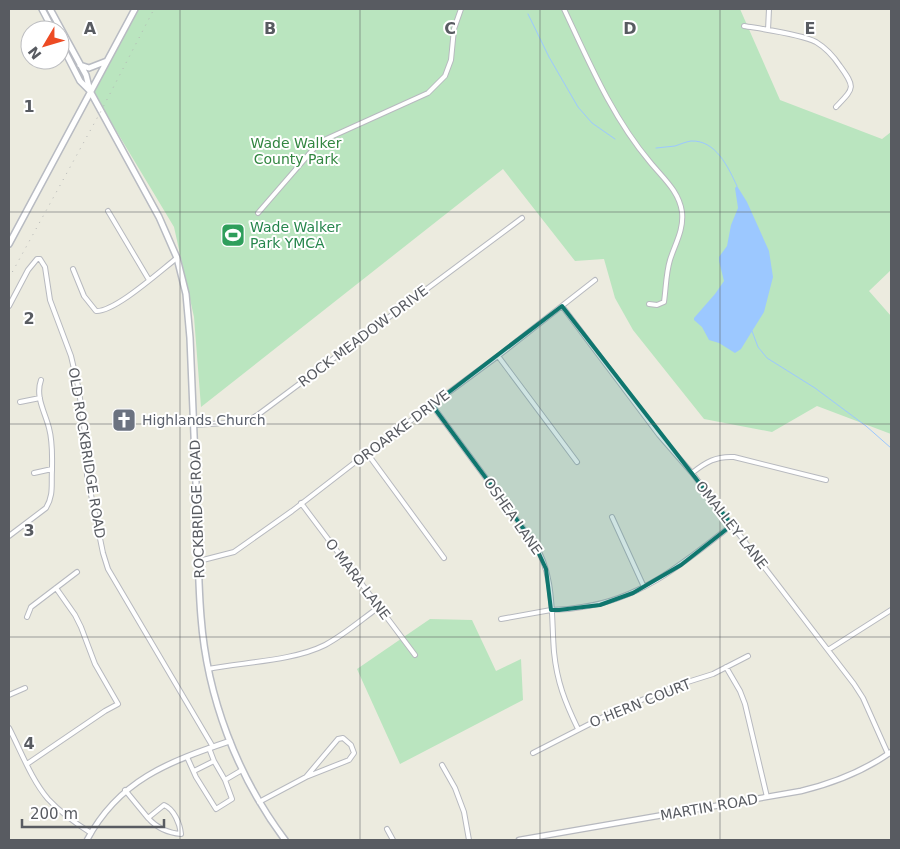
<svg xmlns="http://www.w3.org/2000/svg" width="900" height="849" viewBox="0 0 900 849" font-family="'DejaVu Sans',sans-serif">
<rect width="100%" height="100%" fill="#ecebdf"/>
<path fill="#bae5bf" d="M138 9H740L780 100 882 139 891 132V270L869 291 891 316V434L817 406 772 432 704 419 633 330 615 298 604 259 575 261 503 169 201 407 194 317 174 227 93 92Z
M430 619 472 620 496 671 521 659 523 700 400 764 357 669Z"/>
<path fill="#9cc8ff" d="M737 186 747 202 769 251 773 277 764 312 741 349 735 353 719 343 709 340 702 327 694 320V318L715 294 724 281 719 261V257L727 246 731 225 738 208 735 188Z"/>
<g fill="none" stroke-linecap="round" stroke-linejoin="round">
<path stroke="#9cc8ff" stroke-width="1" d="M528 14 549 57 578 107 592 123 615 139
M656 148C662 147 669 147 675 146 681 144 685 142 691 141 716 140 728 167 737 186
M752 331 758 347 767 358 815 388 866 426 891 448"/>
<g stroke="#b7b9bf" stroke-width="6">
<path id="minor" d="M564 9C589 62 612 117 650 162 663 178 679 191 682 212 684 230 675 244 670 260 666 273 666 288 664 302L657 305 649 304
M744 26C762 29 801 34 816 42 826 48 834 57 840 66 856 88 854 88 836 107
M768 30 769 9
M108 211 149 280
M258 213 316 146 324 140 428 93 445 76 451 60 454 29 461 9
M73 269 84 296 96 311C115 312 160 271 177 258
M9 306 28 270 37 259H40L45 267 50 300 71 356 78 386 84 423 87 475 103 553 108 569 213 747
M562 306 659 435 692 473 854 684 863 698 888 754
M498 356 577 462
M20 402 40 398
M432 405 534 543C555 575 551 616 554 652 557 682 565 702 578 729
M194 425 241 422 248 421 259 414 522 218
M367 453 444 558
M34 473 52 469
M692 473C706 462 716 456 734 457L826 480
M301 503 415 655
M612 517 644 587
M9 536 46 508C54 495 51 484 52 470 52 456 53 443 49 428 45 412 35 397 41 380
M199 561 234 552 292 511 367 453 498 356 595 280
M27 617 31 607 77 572
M501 619 551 610C562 610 572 609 582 607 642 599 686 561 732 525
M828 650 891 610
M726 667 740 691 745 704 767 797
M208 669C244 662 293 661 325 645 344 635 361 620 379 607
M9 695 25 688
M9 728C21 751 31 779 48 799 61 813 75 823 91 833
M533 753 615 711 678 685 713 674 748 656
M187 757 196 777 216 809 232 799 225 780 214 761
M27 764 105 711 118 704 95 664 81 627 75 615 56 588
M442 765 455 788 464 812 469 840
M194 771 214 761 209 748
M225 780 242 770
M125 790 148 818
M259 802 306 777 349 760 354 753 351 745 343 738 338 739 306 777
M164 805C174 809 180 824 181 834 167 833 157 828 148 818Z
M387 829 393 840"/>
</g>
<g stroke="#b7b9bf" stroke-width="7">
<path id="tertiary" d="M87 840C119 780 168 762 230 741
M519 840 801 791C834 783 864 771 891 752"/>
</g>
<g stroke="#b8bbc2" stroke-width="8">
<path id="secondary" d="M42 9 53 30
M50 9 86 75 90 91 101 111 159 217 177 258 186 294 190 338C192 394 195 451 197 508 198 544 198 581 201 617 207 697 237 776 285 840
M60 42 80 81 90 91
M80 65 89 68 107 61
M9 244 135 9"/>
</g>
<use href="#minor" stroke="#fff" stroke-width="4"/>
<use href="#tertiary" stroke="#fff" stroke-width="4.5"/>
<use href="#secondary" stroke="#fff" stroke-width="5"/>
<path stroke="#b3b4b4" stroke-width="1" stroke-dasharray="1 6" stroke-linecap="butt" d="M9 278 101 111 154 9"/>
</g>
<path fill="#0f766e" fill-opacity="0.2" stroke="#0f766e" stroke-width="4" stroke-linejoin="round" d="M562 306 732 525 681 565 633 593 600 605 559 610H551L546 569 534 543 432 405Z"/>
<path fill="none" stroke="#585b61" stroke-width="1" stroke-opacity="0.55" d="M180 9V840M360 9V840M540 9V840M720 9V840M9 212H891M9 424H891M9 637H891"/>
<defs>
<g id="stadium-square" transform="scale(1.25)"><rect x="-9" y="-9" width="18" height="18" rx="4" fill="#2e9e5b" stroke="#fff"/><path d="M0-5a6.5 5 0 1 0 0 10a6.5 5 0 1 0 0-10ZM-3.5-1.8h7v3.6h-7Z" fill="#fff"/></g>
<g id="church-square" transform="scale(1.25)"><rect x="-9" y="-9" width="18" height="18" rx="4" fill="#6b7280" stroke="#fff"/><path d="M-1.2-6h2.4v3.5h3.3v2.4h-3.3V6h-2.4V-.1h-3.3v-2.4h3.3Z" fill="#fff"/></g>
</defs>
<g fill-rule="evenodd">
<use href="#stadium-square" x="233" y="235"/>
<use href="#church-square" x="124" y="420"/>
</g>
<g text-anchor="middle" stroke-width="4" stroke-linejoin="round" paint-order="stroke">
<g font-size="14" fill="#328640" stroke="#fff">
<text x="296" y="148">Wade Walker<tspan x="296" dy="16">County Park</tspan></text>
</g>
<g font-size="14" fill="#27864d" stroke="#fff" text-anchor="start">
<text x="250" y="232">Wade Walker<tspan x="250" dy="16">Park YMCA</tspan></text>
</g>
<g font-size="14" fill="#585b61" stroke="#fff">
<text transform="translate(363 336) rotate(-37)" y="5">ROCK MEADOW DRIVE</text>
<text transform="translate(401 428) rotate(-37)" y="5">OROARKE DRIVE</text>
<text transform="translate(87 453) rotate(81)" y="5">OLD ROCKBRIDGE ROAD</text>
<text transform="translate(197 509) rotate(-92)" y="5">ROCKBRIDGE ROAD</text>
<text transform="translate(513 516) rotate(55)" y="5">OSHEA LANE</text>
<text transform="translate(732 525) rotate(52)" y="5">OMALLEY LANE</text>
<text transform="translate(358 579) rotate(53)" y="5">O MARA LANE</text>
<text transform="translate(640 703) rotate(-22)" y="5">O HERN COURT</text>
<text transform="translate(709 807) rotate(-10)" y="5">MARTIN ROAD</text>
</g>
<g font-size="14" fill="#5b616d" stroke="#fff" text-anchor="start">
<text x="142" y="425">Highlands Church</text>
</g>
</g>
<g font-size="16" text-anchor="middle" font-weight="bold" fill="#585b61" stroke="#fff" stroke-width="4" stroke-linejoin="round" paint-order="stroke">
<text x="90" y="34">A</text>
<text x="270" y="34">B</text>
<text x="450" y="34">C</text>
<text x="630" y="34">D</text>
<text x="810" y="34">E</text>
<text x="29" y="112">1</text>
<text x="29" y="324">2</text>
<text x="29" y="536">3</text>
<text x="29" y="749">4</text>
</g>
<rect width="900" height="849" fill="none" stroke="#585b61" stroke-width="20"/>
<g transform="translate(45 45) rotate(232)"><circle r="24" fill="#ffffff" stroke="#bcbdc0"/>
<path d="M0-4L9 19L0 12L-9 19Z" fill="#ed4b24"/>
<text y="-8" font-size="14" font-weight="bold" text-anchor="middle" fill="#585b61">N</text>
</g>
<path d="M22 819v8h142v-8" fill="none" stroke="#585b61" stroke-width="2.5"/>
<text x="30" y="819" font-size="15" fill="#585b61" stroke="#ffffff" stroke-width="4" paint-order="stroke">200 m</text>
</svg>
